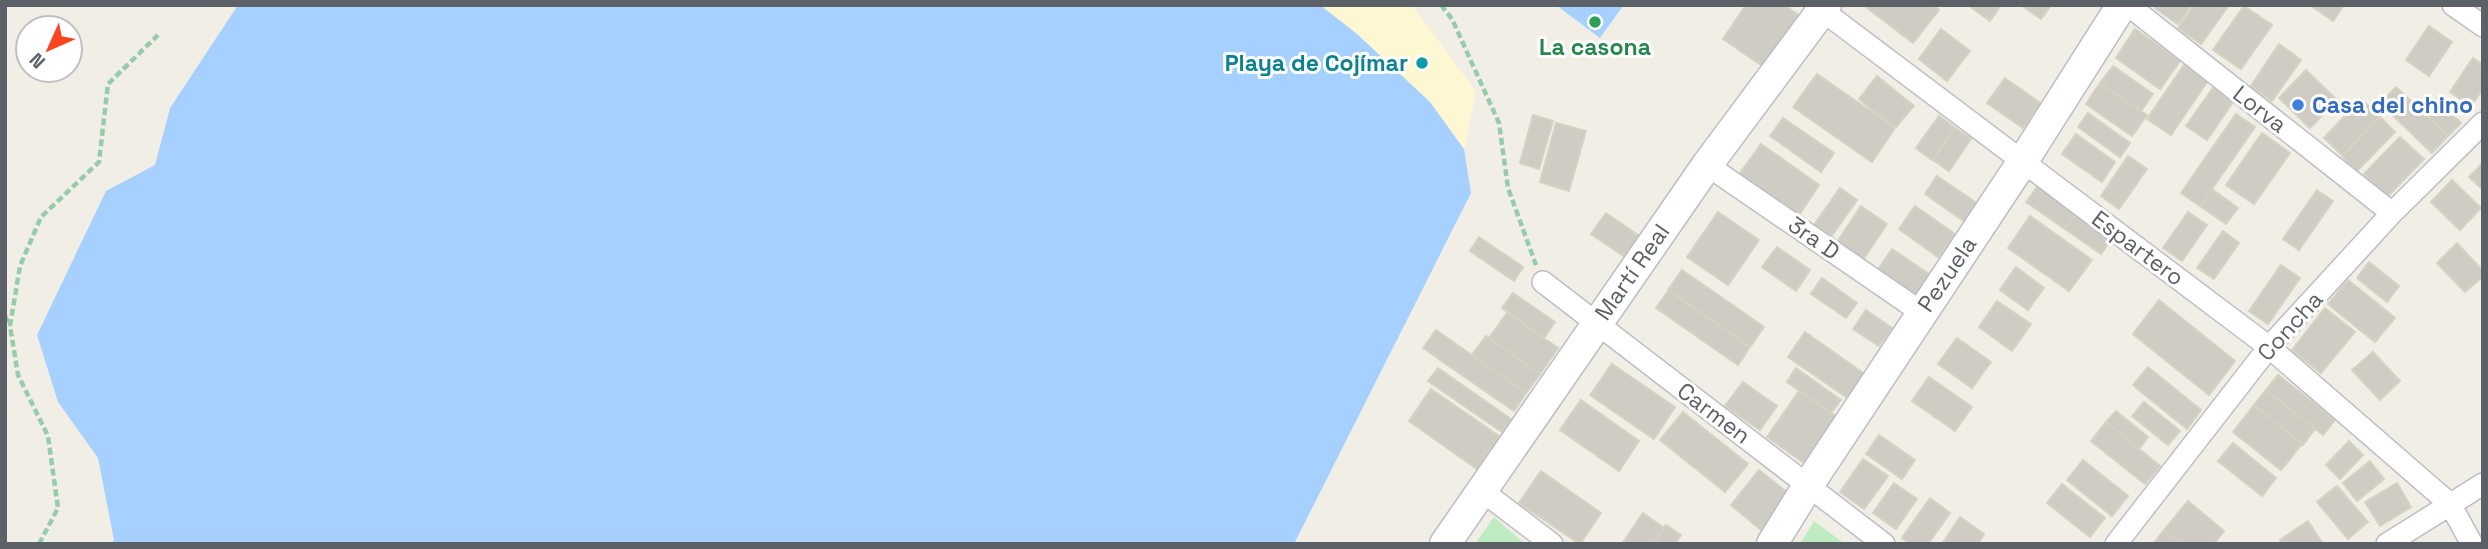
<svg xmlns="http://www.w3.org/2000/svg" width="2488" height="549" viewBox="0 0 2488 549" font-family="'Space Grotesk',sans-serif">
<rect width="100%" height="100%" fill="#f1efe5"/>
<path fill="#bfebc3" d="M1494 517 1525 544H1475Z
M1814 521 1845 544H1800Z"/>
<path fill="#fef8d2" d="M1320 5H1412L1476 92 1464 149 1430 102 1357 34Z"/>
<path fill="#a6d0ff" d="M238 5H1320L1357 34 1430 102 1464 149 1471 193 1294 544H110L114 540 98 458 58 402 37 335 106 191 155 165 170 108Z
M1556 5H1622L1623 6 1600 38Z"/>
<path fill="#ceccc3" stroke="#d6d2c2" stroke-width="2" d="M1746 5H1784L1800 16 1764 67 1723 39Z
M1867 5H1933L1939 10 1913 43 1866 7Z
M1968 5H2001L1990 21Z
M2021 5H2051L2041 19Z
M2157 5H2191L2178 24 2155 8Z
M2194 5H2229L2201 44 2178 28Z
M2344 5 2333 21 2313 7 2314 5Z
M2244 6 2272 25 2241 69 2213 50Z
M2429 26 2452 42 2429 76 2406 60Z
M1941 29 1970 51 1947 81 1919 59Z
M2135 29 2180 61 2160 89 2116 58Z
M2279 44 2301 60 2272 101 2251 86Z
M2473 58 2483 65V89L2471 106 2450 92Z
M2184 65 2207 82 2171 135 2147 119Z
M2113 66 2153 94 2141 111 2100 83Z
M2306 70 2337 100 2310 128 2279 98Z
M1817 74 1895 128 1872 162 1793 107Z
M1877 76 1914 106 1895 128 1859 99Z
M2005 78 2040 103 2023 128 1987 103Z
M2100 83 2147 115 2132 136 2086 104Z
M2396 87 2448 136 2432 153 2380 103Z
M2213 88 2233 102 2207 140 2186 126Z
M2361 99 2380 117 2343 156 2324 138Z
M2436 99 2461 123 2448 136 2424 113Z
M2088 113 2130 143 2120 157 2078 127Z
M2236 114 2255 127 2200 206 2181 193Z
M1533 115 1553 121 1539 169 1520 163Z
M1939 116 1955 128 1932 160 1916 148Z
M2380 117 2395 132 2357 171 2342 156Z
M1783 118 1834 153 1821 172 1770 136Z
M1556 123 1586 131 1569 191 1540 182Z
M1955 128 1971 139 1949 171 1933 160Z
M2262 133 2290 153 2254 204 2226 185Z
M2076 134 2115 162 2102 182 2062 154Z
M2400 137 2424 159 2388 196 2364 174Z
M1761 144 1819 185 1799 215 1740 173Z
M2128 156 2147 169 2119 209 2101 196Z
M2483 163V190L2469 177Z
M1937 176 1981 206 1968 224 1925 194Z
M2452 180 2481 208 2460 230 2431 202Z
M2040 183 2078 210 2065 229 2026 202Z
M1840 188 1857 200 1831 237 1814 225Z
M2212 189 2238 208 2226 224 2200 206Z
M2317 190 2333 201 2299 250 2283 239Z
M1861 206 1887 224 1863 260 1837 242Z
M1915 206 1955 234 1938 257 1899 229Z
M2078 210 2114 236 2101 254 2065 229Z
M1718 212 1759 240 1728 285 1687 257Z
M2188 212 2207 225 2182 261 2163 248Z
M1606 213 1639 236 1625 257 1591 234Z
M2030 216 2092 260 2069 291 2008 248Z
M2223 231 2239 243 2214 279 2197 268Z
M1479 237 1523 267 1514 281 1470 251Z
M2457 243 2483 271V276L2465 292 2437 263Z
M1777 247 1810 270 1796 291 1762 267Z
M1892 249 1932 276 1916 299 1877 271Z
M2369 262 2399 286 2387 302 2357 278Z
M2281 265 2300 278 2268 324 2249 311Z
M2016 267 2044 288 2028 310 2000 290Z
M1682 270 1764 327 1750 347 1668 290Z
M1822 278 1857 303 1846 318 1811 294Z
M2348 280 2395 318 2375 342 2328 304Z
M1669 290 1750 347 1738 365 1656 308Z
M1513 293 1555 322 1544 338 1502 308Z
M2159 300 2235 361 2209 395 2133 334Z
M1997 301 2031 324 2012 351 1979 327Z
M2325 308 2355 332 2321 373 2292 350Z
M1866 310 1892 328 1879 346 1853 329Z
M1507 313 1558 348 1540 374 1489 338Z
M1436 330 1526 393 1514 411 1423 348Z
M1805 332 1866 375 1849 399 1788 357Z
M1486 336 1540 374 1526 393 1472 355Z
M1957 338 1991 362 1972 388 1938 364Z
M2373 352 2400 381 2380 400 2352 370Z
M1612 364 1675 407 1654 439 1590 395Z
M2148 367 2201 410 2187 429 2133 385Z
M1438 368 1511 419 1502 432 1428 381Z
M1796 368 1841 400 1831 413 1787 382Z
M2278 375 2335 420 2323 435 2266 390Z
M1929 377 1972 407 1955 431 1912 401Z
M1743 382 1777 406 1760 430 1725 406Z
M1431 389 1499 436 1477 469 1409 421Z
M2266 390 2315 429 2303 445 2254 405Z
M1799 391 1836 416 1804 463 1767 437Z
M1581 400 1639 441 1619 471 1560 430Z
M2144 402 2180 431 2168 445 2132 416Z
M2254 405 2302 444 2281 470 2233 432Z
M2116 411 2148 437 2139 449 2106 422Z
M1683 412 1748 464 1725 492 1660 440Z
M2106 422 2160 466 2145 484 2091 441Z
M1879 435 1915 460 1902 479 1866 454Z
M2349 441 2363 455 2340 479 2326 465Z
M2233 443 2276 478 2262 496 2218 461Z
M1863 459 1888 476 1864 509 1840 492Z
M2083 460 2128 496 2112 516 2067 480Z
M2370 461 2384 479 2357 501 2343 483Z
M1759 470 1789 494 1761 530 1731 505Z
M1541 471 1601 513 1580 544 1519 503Z
M1894 483 1917 499 1896 529 1873 513Z
M2397 483 2411 507 2380 526 2365 502Z
M2062 484 2105 518 2090 537 2047 503Z
M2337 486 2368 522 2348 539 2317 502Z
M1930 498 1950 513 1928 544H1911L1902 538Z
M2188 501 2224 531 2214 544H2181L2164 530Z
M1643 513 1664 528 1653 544H1622Z
M1960 517 1984 534 1978 544H1942Z
M2308 521 2323 544H2282L2280 540Z
M1666 525 1681 535 1675 544H1653Z
M2164 530 2181 544 2154 543Z"/>
<g fill="none" stroke-linecap="round" stroke-linejoin="round">
<g stroke="#bcbec5" stroke-width="24">
<path id="street" d="M1815 5 2269 347 2450 504 2472 544
M2128 5 2392 213
M2453 5 2483 26
M1707 165 1921 312
M1543 282 1884 544
M1481 490 1552 544
M2116 544 2269 347 2392 213 2483 123
M2387 544 2483 484"/>
</g>
<g stroke="#babdc4" stroke-width="33">
<path id="secondary" d="M1445 544 1707 165 1826 5
M1772 544 1809 484 2023 161 2122 5"/>
</g>
<path stroke="#96ccab" stroke-width="4.5" stroke-dasharray="7 3.5" stroke-linecap="butt" d="M1441 5 1452 19 1499 123 1508 188 1536 265
M5 316 9 325
M39 544 58 508 48 436 18 375 10 326 20 266 41 217 99 162 108 84 158 35"/>
<use href="#street" stroke="#fff" stroke-width="21"/>
<use href="#secondary" stroke="#fff" stroke-width="30"/>
</g>
<circle fill="#2e9e5b" stroke="#fff" stroke-width="2.5" cx="1595" cy="22" r="7"/>
<circle fill="#0f9aa8" stroke="#fff" stroke-width="2.5" cx="1422" cy="63" r="7"/>
<circle fill="#3f7fe0" stroke="#fff" stroke-width="2.5" cx="2298" cy="105" r="7"/>
<g text-anchor="middle" stroke-width="6" stroke-linejoin="round" paint-order="stroke">
<g font-size="23" font-weight="bold" fill="#27864d" stroke="#fff">
<text x="1595" y="55">La casona</text>
</g>
<g font-size="23" font-weight="bold" fill="#0d838f" stroke="#fff" text-anchor="end">
<text x="1408" y="71">Playa de Cojímar</text>
</g>
<g font-size="23" font-weight="bold" fill="#366cbe" stroke="#fff" text-anchor="start">
<text x="2312" y="113">Casa del chino</text>
</g>
<g font-size="23" fill="#5c6067" stroke="#fff">
<text transform="translate(2260 109) rotate(38)" y="8">Lorva</text>
<text transform="translate(1814 238) rotate(35)" y="8">3ra D</text>
<text transform="translate(2138 248) rotate(37)" y="8">Espartero</text>
<text transform="translate(1632 272) rotate(-55)" y="8">Martí Real</text>
<text transform="translate(1947 274) rotate(-56)" y="8">Pezuela</text>
<text transform="translate(2290 326) rotate(-48)" y="8">Concha</text>
<text transform="translate(1714 413) rotate(37)" y="8">Carmen</text>
</g>
</g>
<rect width="2488" height="549" fill="none" stroke="#5c6067" stroke-width="14"/>
<g transform="translate(49 49) rotate(225)"><circle r="33" fill="#ffffff" stroke="#bebfc2" stroke-width="2"/>
<path d="M0-5L12 26L0 18L-12 26Z" fill="#fc441f"/>
<text y="-10" font-size="19" font-weight="bold" text-anchor="middle" fill="#5c6067">N</text>
</g>
</svg>
